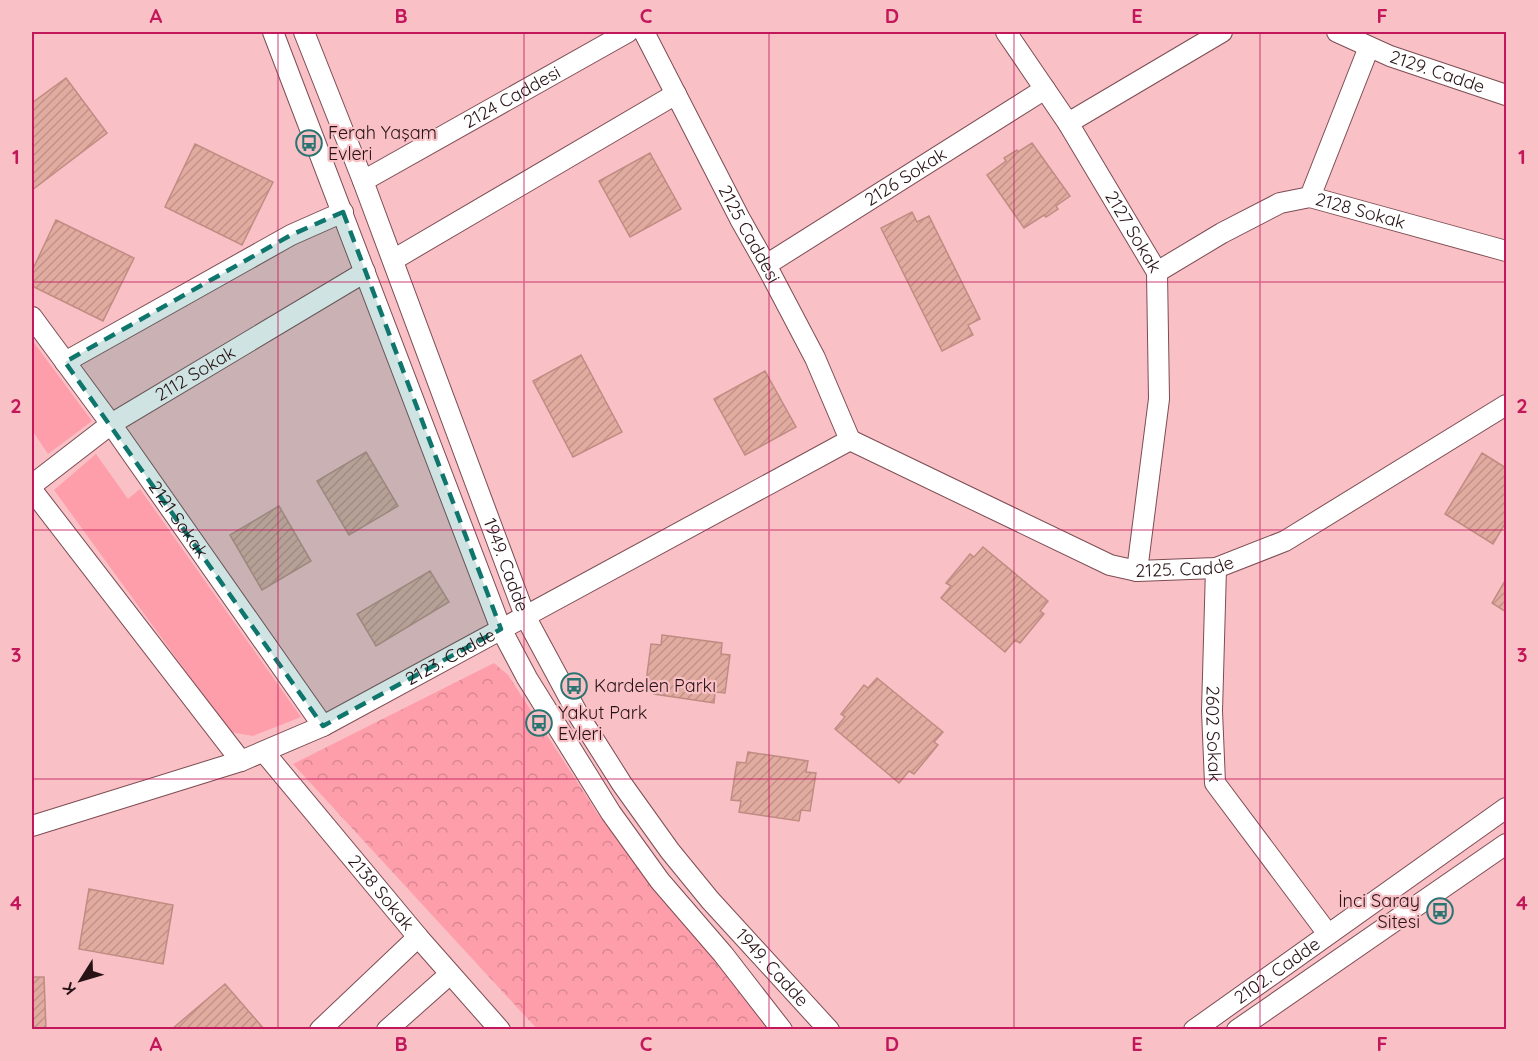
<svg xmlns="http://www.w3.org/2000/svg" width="1538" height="1061" viewBox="0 0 1538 1061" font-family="Quicksand,sans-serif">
<defs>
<pattern id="park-crowns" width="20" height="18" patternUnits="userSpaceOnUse" patternTransform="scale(1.5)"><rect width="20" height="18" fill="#fe9eab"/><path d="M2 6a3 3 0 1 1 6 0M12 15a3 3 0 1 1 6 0" fill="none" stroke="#da8792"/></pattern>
<pattern id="building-hatch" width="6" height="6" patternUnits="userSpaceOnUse" patternTransform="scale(1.5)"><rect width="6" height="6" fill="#e1aba0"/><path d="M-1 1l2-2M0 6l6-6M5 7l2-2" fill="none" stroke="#c19289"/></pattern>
</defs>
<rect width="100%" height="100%" fill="#f9c0c6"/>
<path fill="#fe9eab" d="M32 340 92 421 48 454 32 430Z
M96 454 128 499 140 489 301 717 253 736 230 732 54 490Z"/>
<path fill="url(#park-crowns)" d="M494 663 508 675 598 814 753 1005 768 1029H537L293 764Z"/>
<path fill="url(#building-hatch)" stroke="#c08c82" stroke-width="1.5" d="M66 78 107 133 32 190V103Z
M1032 143 1070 196 1056 206 1058 209 1046 217 1044 215 1024 228 987 175 1006 161 1004 158 1017 150 1018 152Z
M195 144 273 182 242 245 165 207Z
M650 153 681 209 630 237 599 181Z
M912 212 917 222 929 216 980 319 968 325 973 335 942 351 881 228Z
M56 220 134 258 103 321 32 286V271Z
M581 355 622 432 573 457 533 381Z
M765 371 796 427 745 455 714 399Z
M366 452 398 506 349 535 317 481Z
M1482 453 1506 468V522L1493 544 1445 514Z
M279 506 311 561 262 590 230 535Z
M983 547 1048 601 1040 611 1044 614 1020 643 1015 640 1005 652 941 598 951 586 946 583 970 554 974 557Z
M430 571 449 602 376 646 357 614Z
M1506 579V612L1492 603Z
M662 635 722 643 721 654 730 655 725 693 715 692 714 703 654 694 655 683 646 682 651 644 661 645Z
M877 678 943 732 934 742 938 745 914 774 909 771 899 783 835 729 845 717 841 714 864 685 868 688Z
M748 752 808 761 806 772 816 773 810 811 801 810 799 821 739 812 741 801 731 800 737 762 746 763Z
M89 889 173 905 163 964 79 949Z
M32 977H44L46 1029H32Z
M225 984 264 1029H172Z"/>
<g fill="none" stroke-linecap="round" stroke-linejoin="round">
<g stroke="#7d4d53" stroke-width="22">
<g id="minor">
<path d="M273 32 501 629 527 678 611 813 660 881 723 954 782 1030"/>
<path id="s1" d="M304 32 363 181 525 616 579 716 622 784 670 851 710 900 829 1030"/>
<path id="s2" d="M644 32 740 219 766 265 815 358 850 440"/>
<path id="s3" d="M1006 32 1068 123 1157 272 1159 399 1137 571"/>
<path id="s4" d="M1337 32 1390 56 1506 95"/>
<path d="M1068 123 1222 32"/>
<path id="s5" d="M363 181 628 32"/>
<path d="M1310 197 1369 47"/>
<path d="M393 260 676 94"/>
<path id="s6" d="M766 265 1045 89"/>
<path id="s7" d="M1157 272 1222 233 1280 203 1310 197 1506 251"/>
<path id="s8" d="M32 317 111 424 323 726"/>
<path d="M65 362 291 235 343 212"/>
<path id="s9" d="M850 440 1110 565 1137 571 1216 568 1285 541 1506 405"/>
<path id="s10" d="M32 485 111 424 365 272"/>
<path d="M32 490 241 761"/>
<path id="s11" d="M1216 568 1212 711 1215 783 1328 934"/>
<path id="s12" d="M264 752 418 937 500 1030"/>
<path id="s13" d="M32 826 241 761 323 726 850 440"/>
<path d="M320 1030 418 937"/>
<path d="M387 1030 450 974"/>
<path id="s14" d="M1194 1030 1506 808"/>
<path d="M1237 1030 1506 844"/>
</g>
</g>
<use href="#minor" stroke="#fff" stroke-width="20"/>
</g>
<path fill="#0f766e" fill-opacity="0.2" stroke="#0f766e" stroke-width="4.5" stroke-dasharray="12 8" stroke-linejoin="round" d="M343 212 501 629 323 726 65 362 291 235Z"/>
<path fill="none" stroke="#c2185b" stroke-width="1.5" stroke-opacity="0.55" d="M278 32V1030M524 32V1030M769 32V1030M1014 32V1030M1260 32V1030M32 282H1506M32 530H1506M32 779H1506"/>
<defs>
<g id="bus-ring" transform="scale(1.35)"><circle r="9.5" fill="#f9c0c6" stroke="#2a7471" stroke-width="1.5"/><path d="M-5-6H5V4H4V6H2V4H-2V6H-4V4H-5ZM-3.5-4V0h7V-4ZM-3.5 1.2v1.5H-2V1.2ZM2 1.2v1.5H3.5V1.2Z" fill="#2a7471"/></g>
</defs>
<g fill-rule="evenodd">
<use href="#bus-ring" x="309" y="143"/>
<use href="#bus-ring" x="574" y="686"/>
<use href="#bus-ring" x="539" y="723"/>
<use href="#bus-ring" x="1440" y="911"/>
</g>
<g text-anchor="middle" stroke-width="4.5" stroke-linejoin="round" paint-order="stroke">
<g font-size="18" fill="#271316" stroke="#f9c0c6">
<text dy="6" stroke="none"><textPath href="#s4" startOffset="108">2129. Cadde</textPath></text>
<text dy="6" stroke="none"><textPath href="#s5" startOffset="171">2124 Caddesi</textPath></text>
<text dy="6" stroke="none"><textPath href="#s6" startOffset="165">2126 Sokak</textPath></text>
<text dy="6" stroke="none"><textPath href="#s7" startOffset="224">2128 Sokak</textPath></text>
<text dy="6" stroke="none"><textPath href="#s3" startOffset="237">2127 Sokak</textPath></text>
<text dy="6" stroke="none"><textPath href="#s2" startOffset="228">2125 Caddesi</textPath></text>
<text dy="6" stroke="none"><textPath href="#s10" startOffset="198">2112 Sokak</textPath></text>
<text dy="6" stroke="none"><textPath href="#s8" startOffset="250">2121 Sokak</textPath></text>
<text dy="6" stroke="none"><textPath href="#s9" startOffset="364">2125. Cadde</textPath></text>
<text dy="6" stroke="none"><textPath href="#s1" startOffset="570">1949. Cadde</textPath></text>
<text dy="6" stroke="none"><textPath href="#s13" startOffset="453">2123. Cadde</textPath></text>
<text dy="6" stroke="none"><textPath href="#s11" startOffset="166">2602 Sokak</textPath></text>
<text dy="6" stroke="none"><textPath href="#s12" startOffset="183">2138 Sokak</textPath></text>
<text dy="6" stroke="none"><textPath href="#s1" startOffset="1056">1949. Cadde</textPath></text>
<text dy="6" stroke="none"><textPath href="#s14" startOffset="102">2102. Cadde</textPath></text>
</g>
<g font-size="18" fill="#271316" stroke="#f9c0c6" text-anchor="start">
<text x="328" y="139">Ferah Yaşam<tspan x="328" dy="21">Evleri</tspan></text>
<text x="594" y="692">Kardelen Parkı</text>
<text x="558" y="719">Yakut Park<tspan x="558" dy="21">Evleri</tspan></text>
<text x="1420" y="907" text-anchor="end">İnci Saray<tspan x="1420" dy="21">Sitesi</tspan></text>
</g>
</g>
<rect width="1538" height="1061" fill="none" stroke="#f9c0c6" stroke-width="66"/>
<g transform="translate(81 980) rotate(233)" stroke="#f9c0c6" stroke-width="4.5" paint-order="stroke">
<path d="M0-4.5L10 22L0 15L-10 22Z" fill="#271316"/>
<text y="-9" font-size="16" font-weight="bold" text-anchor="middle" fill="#271316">K</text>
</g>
<rect x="33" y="33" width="1472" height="995" fill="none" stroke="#c2185b" stroke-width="2"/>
<g font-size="20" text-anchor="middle" font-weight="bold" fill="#c2185b">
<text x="156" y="23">A</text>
<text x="401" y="23">B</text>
<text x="646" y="23">C</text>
<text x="892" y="23">D</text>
<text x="1137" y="23">E</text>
<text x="1382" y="23">F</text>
<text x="16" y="164">1</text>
<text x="1522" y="164">1</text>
<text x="16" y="413">2</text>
<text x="1522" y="413">2</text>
<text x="16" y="662">3</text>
<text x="1522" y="662">3</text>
<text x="16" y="910">4</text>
<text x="1522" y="910">4</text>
<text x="156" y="1051">A</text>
<text x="401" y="1051">B</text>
<text x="646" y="1051">C</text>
<text x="892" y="1051">D</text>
<text x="1137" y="1051">E</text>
<text x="1382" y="1051">F</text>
</g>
</svg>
